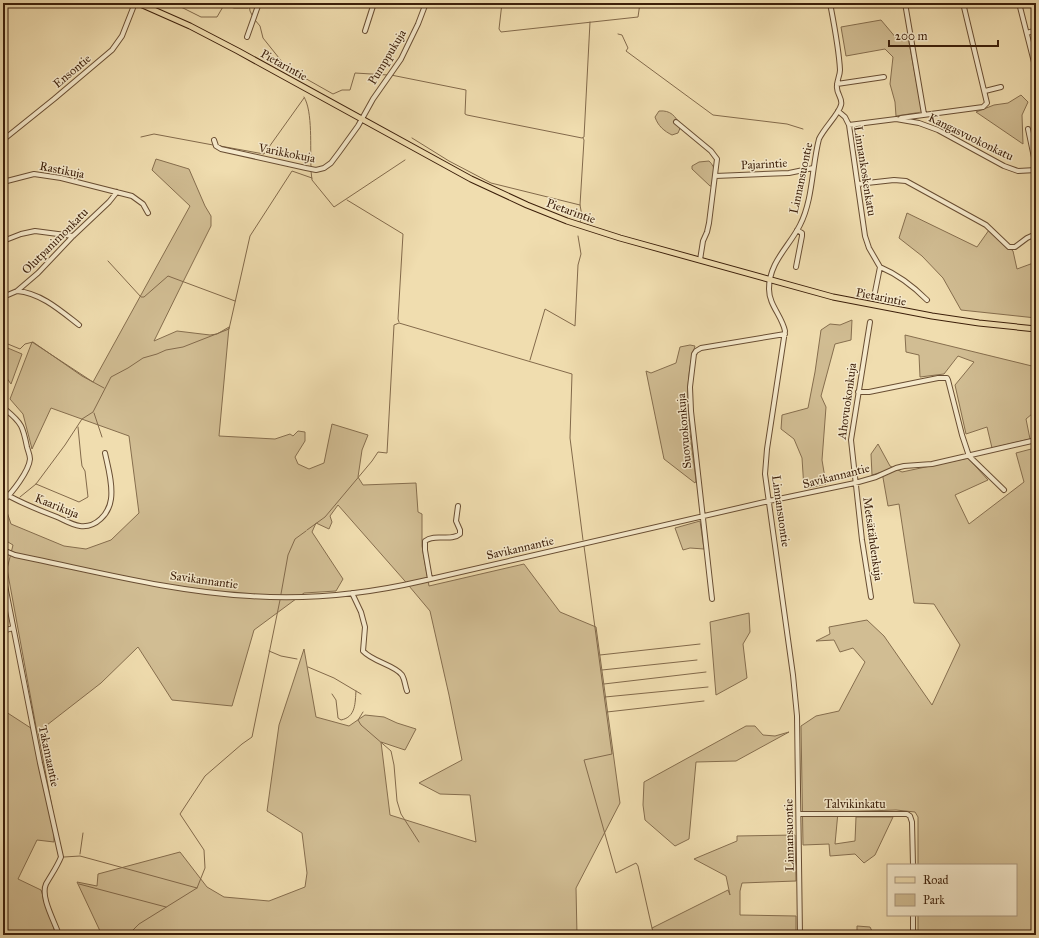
<svg xmlns="http://www.w3.org/2000/svg" width="1039" height="938" viewBox="0 0 1039 938" font-family="'IM FELL Great Primer',serif">
<rect width="100%" height="100%" fill="#f0ddaf"/>
<filter id="stains"><feTurbulence type="fractalNoise" baseFrequency=".005" numOctaves="4"/><feColorMatrix values="0 0 0 0 .2 0 0 0 0 .09 0 0 0 0 .02 0 0 0 .5 -.17"/></filter>
<radialGradient id="worn" r=".72"><stop offset=".6" stop-color="#630" stop-opacity="0"/><stop offset="1" stop-color="#630" stop-opacity=".3"/></radialGradient>
<path fill="#d1bd93" stroke="#866e4e" d="M881 20 897 39 908 37 922 112 896 116 895 102 890 84 893 57 885 49 846 56 841 27Z
M1021 95 1028 102 1022 115 1023 144 976 112 994 105 1008 103Z
M659 111C671 110 675 116 681 126L678 133 672 135C664 131 658 126 655 117Z
M156 159 189 169 205 206 211 216V226L184 280 154 341 177 331 210 335 217 334 229 327 219 436 275 439 290 434 293 436 298 431 305 432V441L295 457 298 464 309 469 324 463 332 424 368 435 362 450 358 477 363 485 416 483 418 512 422 514V546L429 586 524 564 560 612 596 627 620 803 576 888 577 935H91L100 931 77 882 97 886 98 874 180 852 207 887 224 897 269 901 305 887 307 873 302 833 267 811 279 725 304 649 316 717 349 726 365 715 384 717 397 723 416 729 405 750 381 742 390 815 476 842 470 795 440 794 419 783 462 760 449 695 430 611 404 580 338 505 330 516 332 522 329 529 316 523 312 532 343 579 336 591 304 593 254 630 232 706 172 700 138 647 101 683 38 732 54 818V842L37 840 18 879 41 890 56 935H3V710L37 732 7 569 13 545 3 539V510L6 509 11 524 64 546 86 549 111 540 139 513 129 436 51 408 32 449 23 414 10 399 32 342 93 382 190 206 152 170Z
M709 161C717 168 714 177 713 186H710L692 169V166L699 162Z
M907 213 977 247 989 230 1013 251 1017 269 1036 262V318L961 310 943 278 922 256 899 238Z
M852 320 851 340 835 344 821 396 826 407 822 460 826 484 804 489 802 458 794 439 781 429 782 415 808 408 815 372 821 330 830 324 840 325Z
M905 335 1036 367V414H1032L1026 419 1030 439 992 448 987 427 966 434 955 385 974 362 958 356 944 374 920 377 919 355 906 352Z
M690 345 695 346C681 390 691 436 696 481L695 483 664 459 646 371 651 373 676 363 680 347Z
M3 346 22 354 11 384 3 373Z
M878 444 890 466 902 472 968 458 988 480 955 495 969 524 1024 482 1016 453 1035 448 1036 935H918V915H1016V865H918V817L915 812 896 810 838 812 835 844 855 841 856 817H893L875 855 864 863 855 854 830 856 829 844 803 845 801 726 816 716 839 711 865 662 853 648 840 652 834 640 816 641 830 634 829 627 867 620 884 636 932 705 960 645 934 604 914 603 899 504 888 506 882 472 872 475 871 454Z
M700 521 704 549 690 548 683 550 675 528Z
M749 613 750 632 743 644 747 678 716 695 710 622Z
M746 726H755L763 735 775 736 789 732 736 761 696 762 689 839 675 846 645 820 643 805 644 782Z
M795 835 796 881 742 883 740 891V915L796 916V935H723V934V935H654L652 928 728 890 730 895 726 876 694 859 737 841V836Z
M857 926 870 927 874 935H857Z"/>
<g fill="none" stroke-linecap="round" stroke-linejoin="round">
<path stroke="#836a4b" stroke-width="1" d="M173 3 201 17H217L224 5 234 8H248
M249 3 250 11 253 17
M502 3 499 29 501 32 638 17 640 3
M255 20 260 26 263 38 287 68 333 94 342 90H350L355 73 388 75
M618 34 622 35 628 48 626 51 713 115 787 124 803 129
M391 75 466 90 465 114 467 115 582 138 584 137 590 22
M304 97C313 111 310 149 311 167
M141 137 154 134 213 145
M412 138 449 161 491 183 580 205
M220 146 264 154 304 98
M311 171 312 180 334 207 405 160
M347 200 403 234 398 319 399 322
M580 222 582 216 580 205 584 140 583 138
M108 261 141 297H144L168 276 235 301
M3 342 20 349 25 344 33 342 82 376 104 388
M530 360 545 309 575 326 578 265 581 254 578 236
M94 413 102 437
M36 484 79 502 88 497 85 471 82 466 81 458 78 427
M20 497 36 484 65 445 82 419 93 412 111 377 128 368 143 358 157 354 166 350 183 347 229 329 250 236 292 171 312 178
M307 530 325 517 372 461 378 452 387 453 394 325 399 323 572 374 570 438 583 540
M584 546 612 754 584 760 616 873 636 863 638 866 652 928
M281 594 288 555 295 539 306 531
M269 651 281 656 297 659
M600 655 700 644
M308 667 334 678 361 694
M602 670 697 660
M604 684 706 672
M332 694 336 700 338 718 341 720C356 717 355 703 356 691
M605 697 708 687
M363 712 358 720 361 725 391 751 394 765 397 801 401 814 419 842
M607 712 704 701
M80 854 83 833
M63 856 64 857 80 856 197 888
M79 884 166 907
M128 935 139 924 197 888 205 868 204 850 180 814 205 776 242 744 252 737 280 600"/>
<g stroke="#694e33" stroke-width="6">
<path id="minor" d="M853 3H858
M905 3 924 114
M1019 3 1036 70
M831 4 839 3
M365 31 374 3
M1027 33 1036 30
M247 37 259 3
M837 84 884 77
M985 91 1001 87
M838 111 845 117 849 125 865 236 869 248 880 267 874 297
M901 118 983 107 987 103 963 3
M676 122 711 151 717 159 709 223 707 232 703 241 700 260
M849 125 896 119 919 123 938 130 1004 166 1018 171 1036 170
M1028 129 1036 167
M3 140 54 99 112 50 122 36 135 3
M214 140 216 146 221 149 306 168 316 170 324 168 331 163 340 151 358 126 373 99 401 59 418 24 426 3
M715 176 789 173 813 168
M3 182 34 174 61 178 132 196 143 204 148 213
M858 184 894 180 906 181 986 225 1009 247H1015L1027 238 1036 234
M3 241 21 234 35 231 73 236
M796 267 802 236V233L797 230
M880 267C899 275 913 286 927 300
M17 291C41 293 61 311 79 325
M3 297 17 291 38 273 73 236 109 202 117 192
M870 322 851 440 862 540 871 597
M858 392H869L938 378H947L948 380 962 435 969 456 1004 490
M9 496C24 504 41 511 57 517 64 520 72 525 80 526 96 528 109 514 111 499 113 484 108 467 105 453
M3 501C12 493 29 471 30 459 30 455 28 451 27 447 23 427 22 423 6 410
M3 550 15 555 34 559C106 574 177 592 250 596 308 600 366 594 422 581L769 501 855 483 876 477 896 468 904 466 932 464 1036 440
M3 575 40 763 61 857C57 867 51 875 46 884 40 897 55 922 59 935
M430 579 425 550V541C435 533 451 542 460 534V530L456 521 458 506
M352 593 361 612 365 627 363 651C373 662 395 665 402 675 405 680 405 686 407 691
M712 599 691 411 690 387 694 354 696 351 701 348 785 334
M3 631 13 628
M799 814H907L910 816 912 822 913 865
M913 915V935
M800 935 797 716 793 675 765 474 767 449 785 331C782 316 769 305 769 289 769 262 789 247 800 225 813 200 812 165 819 139 824 128 839 114 841 105 843 99 837 94 837 88 836 82 840 76 840 70 839 49 834 24 830 3"/>
</g>
<g stroke="#3c1f0a" stroke-width="7">
<path id="major" d="M138 3 190 26 238 51 471 179 527 205 567 221 620 238 833 297 932 316 979 323 1036 329"/>
</g>
<use href="#minor" stroke="#f5e9cb" stroke-width="4"/>
<use href="#major" stroke="#f0ddaf" stroke-width="5"/>
</g>
<g text-anchor="middle" stroke-width="3" stroke-linejoin="round" paint-order="stroke">
<g font-size="12" fill="#3c1f0a" stroke="#f5e9cb">
<text transform="translate(387 57) rotate(-59)" y="4">Pumppukuja</text>
<text transform="translate(284 65) rotate(29)" y="4">Pietarintie</text>
<text transform="translate(72 71) rotate(-40)" y="4">Ensontie</text>
<text transform="translate(971 137) rotate(26)" y="4">Kangasvuokonkatu</text>
<text transform="translate(287 153) rotate(11)" y="4">Varikkokuja</text>
<text transform="translate(764 164) rotate(-3)" y="4">Pajarintie</text>
<text transform="translate(62 170) rotate(11)" y="4">Rastikuja</text>
<text transform="translate(865 171) rotate(81)" y="4">Linnankoskenkatu</text>
<text transform="translate(801 178) rotate(-78)" y="4">Linnansuontie</text>
<text transform="translate(571 211) rotate(20)" y="4">Pietarintie</text>
<text transform="translate(55 241) rotate(-45)" y="4">Olutpanimonkatu</text>
<text transform="translate(881 297) rotate(11)" y="4">Pietarintie</text>
<text transform="translate(847 401) rotate(-82)" y="4">Ahovuokonkuja</text>
<text transform="translate(684 431) rotate(-95)" y="4">Suovuokonkuja</text>
<text transform="translate(836 476) rotate(-14)" y="4">Savikannantie</text>
<text transform="translate(57 506) rotate(22)" y="4">Kaarikuja</text>
<text transform="translate(781 511) rotate(82)" y="4">Linnansuontie</text>
<text transform="translate(873 539) rotate(82)" y="4">Metsätähdenkuja</text>
<text transform="translate(520 548) rotate(-13)" y="4">Savikannantie</text>
<text transform="translate(204 580) rotate(8)" y="4">Savikannantie</text>
<text transform="translate(49 756) rotate(78)" y="4">Takamaantie</text>
<text x="855" y="808">Talvikinkatu</text>
<text transform="translate(789 835) rotate(-91)" y="4">Linnansuontie</text>
</g>
</g>
<rect width="1039" height="938" fill="none" stroke="#f0ddaf" stroke-width="16"/>
<rect x="4" y="4" width="1031" height="930" fill="none" stroke="#3c1f0a" stroke-width="2"/>
<rect x="8" y="8" width="1023" height="922" fill="none" stroke="#3c1f0a"/>
<rect x="887" y="864" width="130" height="52" fill="#f5e9cb" stroke="#ab987e"/>
<rect x="895" y="877" width="20" height="6" fill="#f0ddaf" stroke="#ab987e"/>
<text x="923" y="884" font-size="12" fill="#3c1f0a">Road</text>
<rect x="895" y="894" width="20" height="12" fill="#d1bd93" stroke="#ab987e"/>
<text x="923" y="904" font-size="12" fill="#3c1f0a">Park</text>
<path d="M889 40v6h109v-6" fill="none" stroke="#3c1f0a" stroke-width="2"/>
<text x="895" y="40" font-size="12" fill="#3c1f0a" stroke="#f5e9cb" stroke-width="3" paint-order="stroke">200 m</text>
<rect width="100%" height="100%" filter="url(#stains)"/>
<rect width="100%" height="100%" fill="url(#worn)"/>
</svg>
